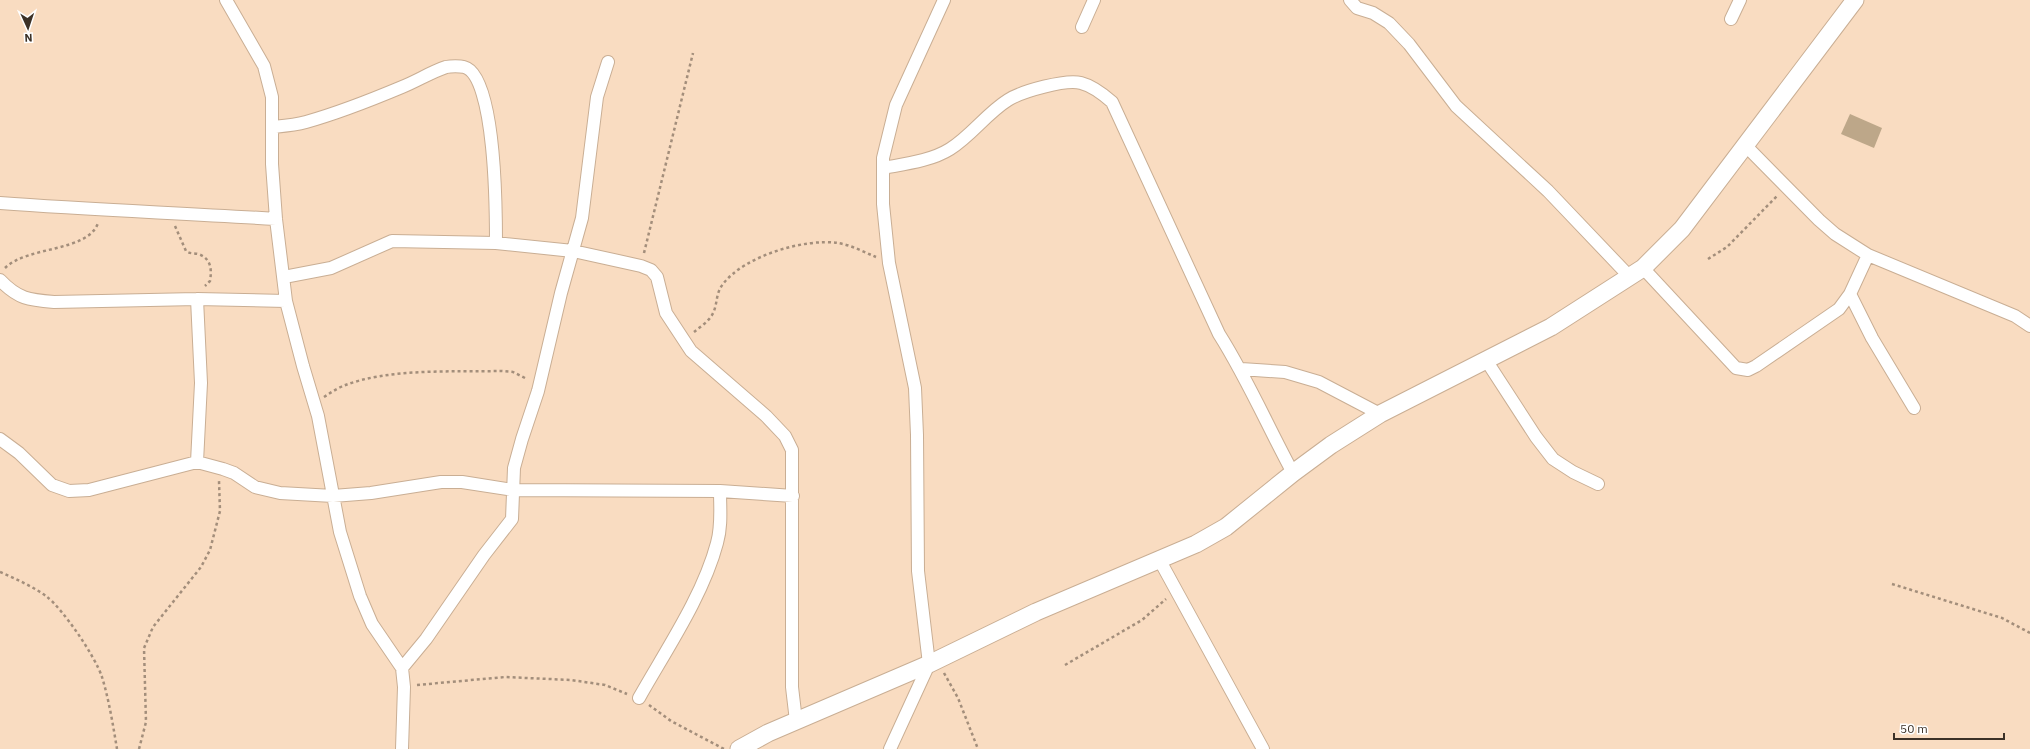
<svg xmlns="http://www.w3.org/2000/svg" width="2030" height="749" viewBox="0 0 2030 749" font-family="'IBM Plex Sans',sans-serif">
<rect width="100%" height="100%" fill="#f9dcc1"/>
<path fill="#bda789" d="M1850 114 1882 128 1874 148 1841 134Z"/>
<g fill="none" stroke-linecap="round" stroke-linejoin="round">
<g stroke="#c9ae94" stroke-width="14">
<path id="minor" d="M226 0 264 66 272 97V164L276 219 286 301 303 366 318 416 340 532 360 596 372 624 402 668 404 687 402 749
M1350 0 1357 8 1373 13 1389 23 1409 44 1456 106 1548 191 1629 276
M1731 19 1740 0
M1082 27 1094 0
M273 127C283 126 295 125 306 122 338 113 371 100 402 87 417 81 431 72 446 67 451 66 460 66 464 67 496 74 496 214 496 243
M1746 146 1819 220 1835 234 1868 255 2015 316 2030 326
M883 168C904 164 931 161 950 149 971 136 987 113 1008 100 1022 91 1066 79 1081 83 1093 86 1104 95 1112 102L1219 334C1247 378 1268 427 1293 473
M0 203C92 210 184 213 276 219
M1643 268 1736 368 1748 370 1756 366 1839 309 1850 294 1868 255
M284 277 331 268 392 241 496 243 573 251 641 266 651 270 657 277 666 313 691 351 766 416 785 436 792 450V687L796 721
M0 280C18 299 29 300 54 302L197 299 286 301
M1850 294 1872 338 1914 408
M197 299 201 383 197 462
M1486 360 1536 437 1553 459 1573 472 1598 484
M1241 369 1285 372 1319 382 1380 414
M0 439 19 453 52 485 69 491 89 490 197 462 223 469 234 473 255 487 280 493 333 496 371 493 441 482H462L513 490 720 491 793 496
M1159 559 1263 749
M402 668 426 639 484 555 512 519 514 468 522 439 538 391 561 293 582 218 597 97 608 62
M639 698C666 650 703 596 717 543 722 526 720 508 720 491
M890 749 929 664 918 571 917 435 915 388 889 263 883 204V158L896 105 944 0"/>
</g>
<g stroke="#c9ae94" stroke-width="19">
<path id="secondary" d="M739 749 768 733 929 664 1036 612 1196 544 1226 527 1293 473 1331 445 1380 414 1551 327 1643 268 1682 229 1855 0"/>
</g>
<path stroke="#a38e7b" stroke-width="2.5" stroke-dasharray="3 3" stroke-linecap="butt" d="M175 226 186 251C190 254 194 253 198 254 211 258 212 269 210 281L205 286
M644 253 693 53
M1708 259 1727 247 1777 196
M5 268C27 246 88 252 98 223
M694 332C700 327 708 322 712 315 718 305 715 294 723 284 744 256 805 238 838 243 851 245 864 252 876 257
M324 397C330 393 336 389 343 386 387 368 454 372 501 371L513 372 527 379
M0 572C16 579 32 586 46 596 63 609 95 656 102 677 109 700 113 725 117 749
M1892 584 2002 618 2030 633
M1065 665 1142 620 1166 599
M944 673 958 698 978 749
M417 685 505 677 571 680 605 685 627 694
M649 705 671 721 724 749
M139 749 146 722 144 648 153 627 201 567 210 550 220 511 219 481"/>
<use href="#minor" stroke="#fff" stroke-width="12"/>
<use href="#secondary" stroke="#fff" stroke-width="17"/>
</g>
<g transform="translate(28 28) rotate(177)" stroke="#ffffff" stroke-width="3" paint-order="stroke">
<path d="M0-3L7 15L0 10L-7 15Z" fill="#3c3127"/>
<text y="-6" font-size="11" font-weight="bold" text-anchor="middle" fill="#3c3127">N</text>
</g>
<path d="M1894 733v6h110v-6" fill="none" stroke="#3c3127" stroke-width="2"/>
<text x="1900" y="733" font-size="12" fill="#3c3127" stroke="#ffffff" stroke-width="3" paint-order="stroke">50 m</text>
</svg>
